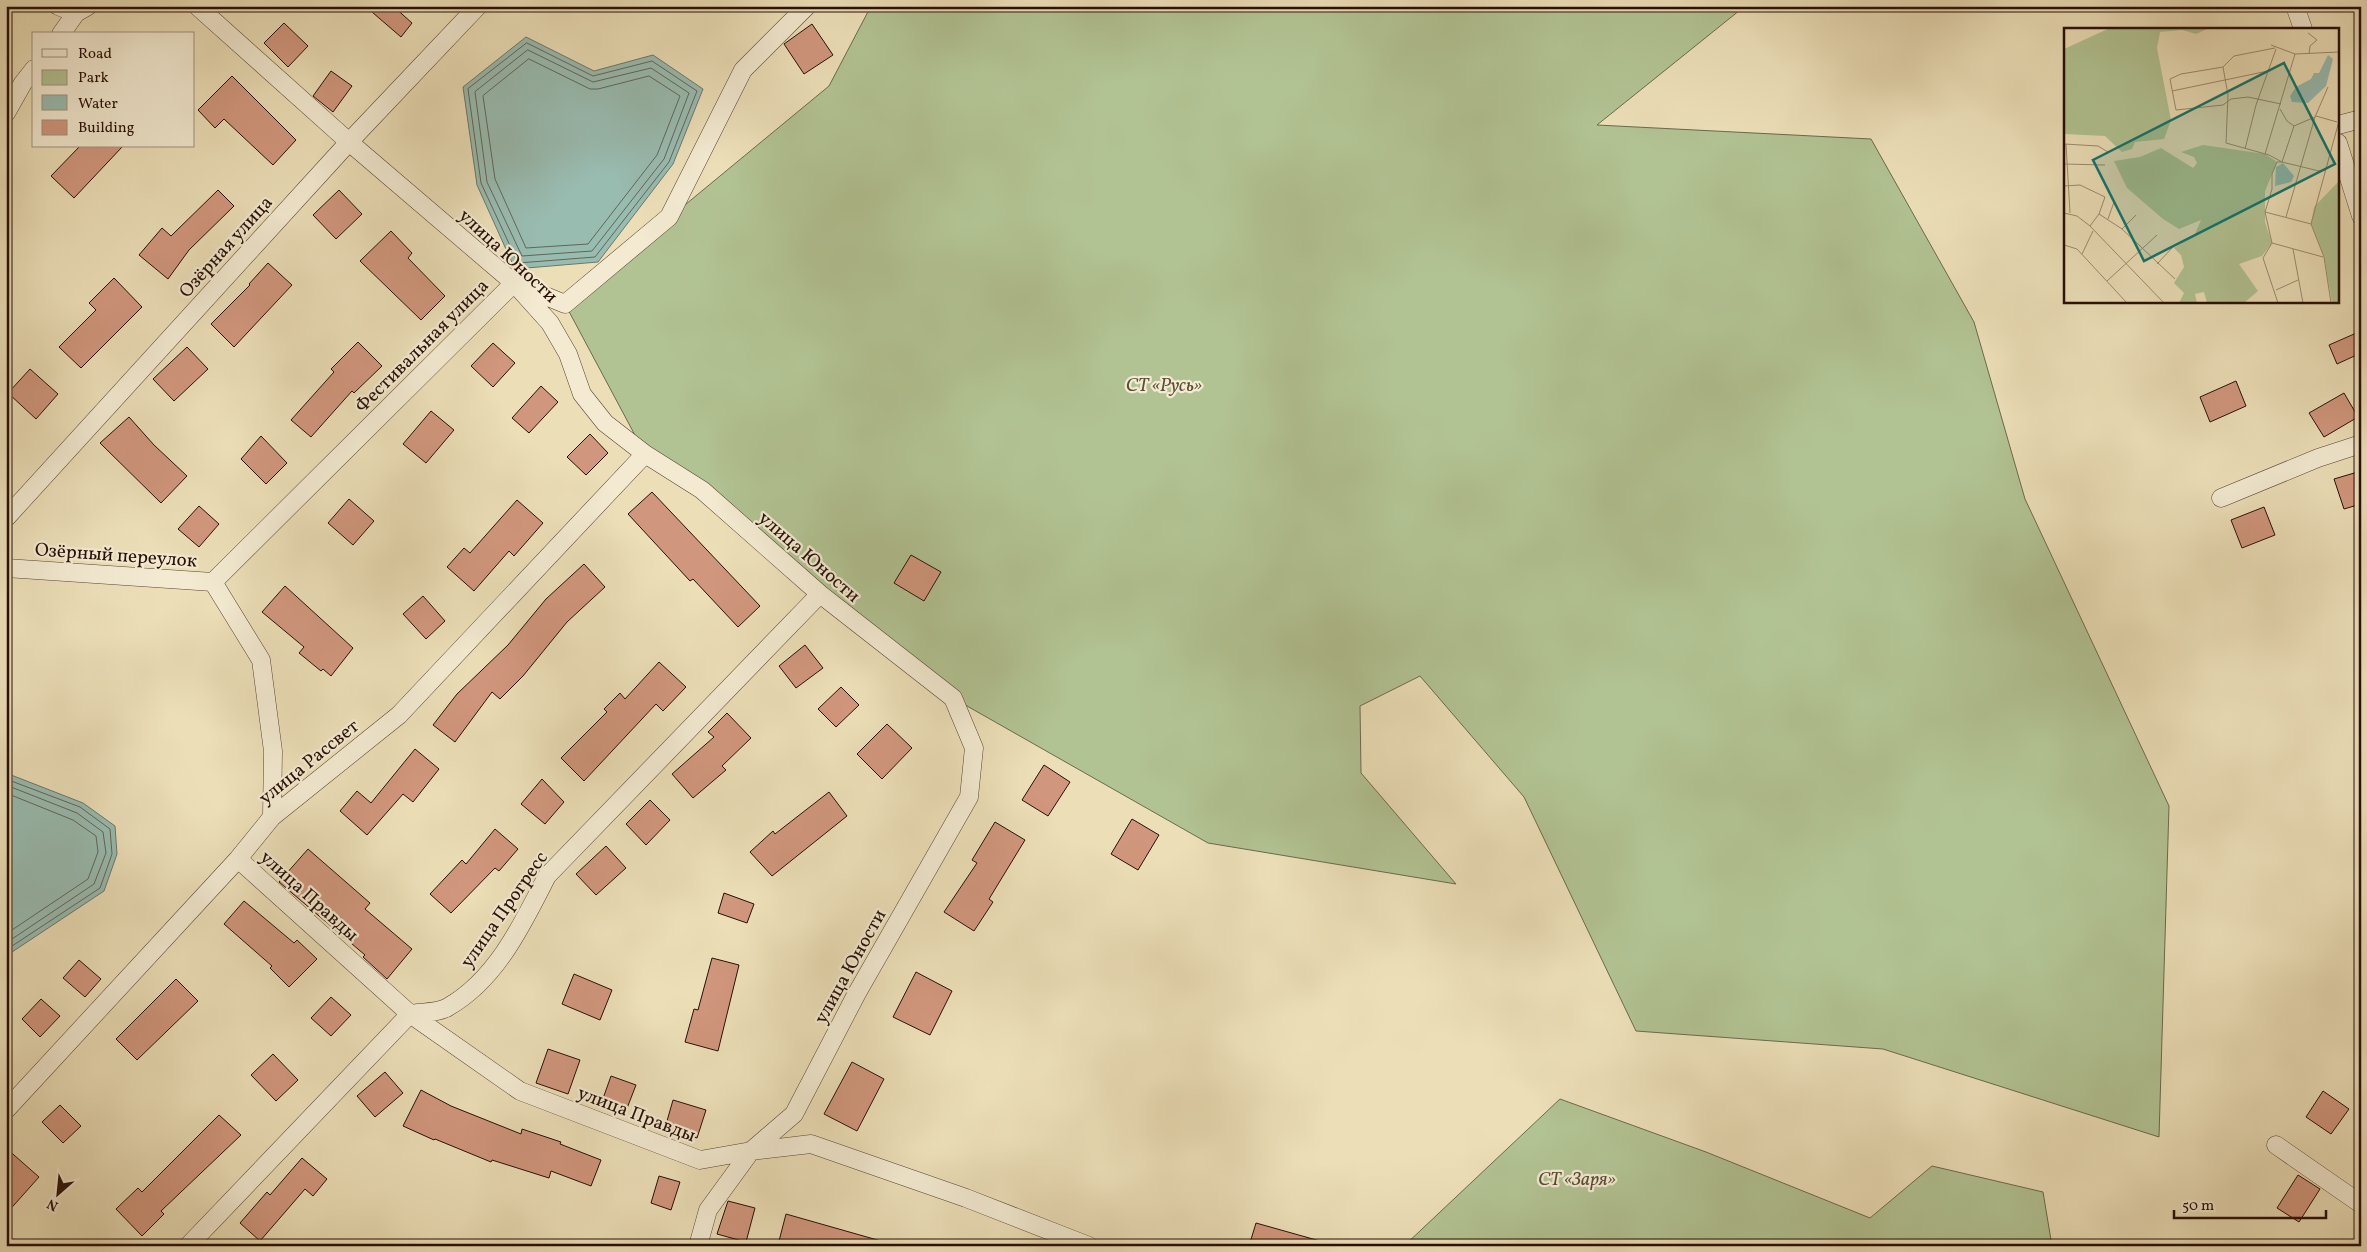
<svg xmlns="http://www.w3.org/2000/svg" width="2367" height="1252" viewBox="0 0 2367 1252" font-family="Vollkorn,serif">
<rect width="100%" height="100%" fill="#ecdfb8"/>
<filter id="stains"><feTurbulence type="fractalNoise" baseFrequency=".004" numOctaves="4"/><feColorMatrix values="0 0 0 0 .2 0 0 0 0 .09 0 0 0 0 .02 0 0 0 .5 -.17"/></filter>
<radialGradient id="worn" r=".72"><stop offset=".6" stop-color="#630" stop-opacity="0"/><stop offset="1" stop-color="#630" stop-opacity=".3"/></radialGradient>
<path fill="#b2c393" stroke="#6c694c" d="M871 6H1745L1597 125 1871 139 1974 322 2025 499 2169 806 2159 1137 1883 1049 1636 1031 1524 797 1420 676 1360 706 1361 773 1456 884 1208 843 953 698 645 454 565 304 829 86Z
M1560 1099 1706 1152 1870 1218 1932 1166 2043 1192 2052 1246H1404Z"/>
<path fill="#99bcb1" stroke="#6b776c" d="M526 37 594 71 653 55 703 89 673 164 598 262 515 269 477 185 463 87Z
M6 773 83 803 115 826 117 854 104 891 6 956Z"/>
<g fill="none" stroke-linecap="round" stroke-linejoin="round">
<path stroke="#60665b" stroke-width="1" d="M527 43 593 76 652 61 697 91 669 162 595 257 518 263 481 183 468 89Z
M528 50 593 82 651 68 689 93 664 159 592 251 522 256 487 182 475 92Z
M529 59 590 89H598L649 76 680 96 657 155 588 244 526 248 495 179 483 96Z
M6 779 80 807 110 829 112 854 100 888 6 950
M6 785 77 813 103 832 106 853 94 884 6 943
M6 793 73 820 96 836 98 852 88 879 6 934"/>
</g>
<path fill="#d1977e" stroke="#270f05" d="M365 6H393L412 23 401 37Z
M284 23 308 46 288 67 264 43Z
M812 24 833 55 804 74 784 44Z
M331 71 352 86 333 112 313 96Z
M232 76 296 140 273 165 224 119 215 128 198 110Z
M80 146H123L74 198 51 176Z
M218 190 234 206 189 250 168 279 139 255 162 228 171 236Z
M339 190 362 214 336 239 313 215Z
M391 231 412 253 408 258 445 296 421 320 360 261Z
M268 263 292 285 234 347 211 324 250 285 249 284Z
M114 278 142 307 81 368 59 347 96 310 89 303Z
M2361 331V353L2337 364 2329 345Z
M358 342 382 366 354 393 352 391 311 437 291 420 334 372 331 369Z
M493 343 515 363 493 387 471 366Z
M187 347 208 369 174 401 153 379Z
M30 369 58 394 36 419 8 393Z
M2236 381 2246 406 2210 422 2200 397Z
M541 386 558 402 529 433 512 418Z
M2344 393 2358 417 2324 437 2309 413Z
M431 411 454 430 426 463 403 444Z
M129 417 154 445 187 476 161 503 100 443Z
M590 434 608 453 586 475 567 457Z
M261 436 287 463 266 484 241 459Z
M2361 471V504L2344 509 2334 479Z
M652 492 760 606 738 627 693 579 690 581 628 514Z
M349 499 374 521 353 545 328 523Z
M517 500 543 523 514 556 509 551 474 591 447 567 464 548 470 553Z
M199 506 219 524 199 547 178 529Z
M2264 507 2275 535 2242 548 2231 520Z
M911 555 941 572 924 601 894 583Z
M584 564 605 587 567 622 523 676 500 699 492 692 455 742 433 725 457 694 508 645 546 599Z
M285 586 353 648 331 676 323 669 321 671 299 653 304 647 262 612Z
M423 596 445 621 426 639 403 614Z
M805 645 823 668 796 688 779 666Z
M659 662 686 687 663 711 656 704 584 781 561 758 607 712 604 709 620 693 625 699Z
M841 687 859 705 836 727 818 709Z
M727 713 751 738 722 766 726 770 693 798 672 774 714 737 708 732Z
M887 724 912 748 882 779 857 754Z
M415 749 439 769 413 802 403 794 367 835 340 811 357 791 371 803Z
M1044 765 1070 782 1048 816 1022 800Z
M542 779 564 802 545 824 521 804Z
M829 792 847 816 772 876 750 852 773 831 775 834Z
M650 800 670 820 646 845 626 824Z
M1132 819 1159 835 1138 870 1111 854Z
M995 822 1025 840 989 899 993 902 974 931 944 912 977 863 972 860Z
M495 829 518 849 499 871 495 868 451 913 430 894 462 860 466 864Z
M606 846 626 868 596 895 576 874Z
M308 849 370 903 365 909 412 949 387 979 363 957 365 955 279 882Z
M724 893 754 904 747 923 718 913Z
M244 901 294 943 297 940 317 959 289 987 270 968 272 966 224 924Z
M712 958 739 965 718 1051 685 1042 694 1009 698 1010Z
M79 960 101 979 85 997 63 978Z
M916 972 952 991 930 1035 893 1017Z
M574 974 612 990 600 1020 562 1004Z
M176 979 198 1001 137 1060 116 1039Z
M331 997 351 1015 331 1036 311 1018Z
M41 999 60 1016 40 1037 22 1019Z
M548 1049 580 1060 568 1094 536 1083Z
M273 1054 298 1080 276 1101 251 1075Z
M852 1062 884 1079 857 1131 824 1114Z
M385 1072 403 1093 375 1117 357 1096Z
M611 1076 636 1085 624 1116 600 1107Z
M421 1090 451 1106 521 1134 522 1129 561 1142 560 1144 601 1160 591 1186 551 1171 549 1178 492 1160 491 1162 435 1139 434 1140 403 1126Z
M2323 1091 2349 1109 2331 1134 2306 1117Z
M673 1100 706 1110 697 1138 665 1128Z
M60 1105 81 1126 63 1143 42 1122Z
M219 1115 241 1135 161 1211 164 1214 142 1236 116 1209 138 1188 142 1192Z
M6 1148 39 1177 6 1214Z
M302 1158 327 1179 313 1196 305 1189 260 1241 240 1223 267 1192 270 1195Z
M2298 1175 2320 1189 2299 1222 2277 1208Z
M659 1176 680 1182 671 1210 651 1203Z
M728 1201 755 1208 746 1242 717 1234Z
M786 1214 881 1241V1246H796L779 1241Z
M1256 1223 1320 1241 1319 1246H1249Z"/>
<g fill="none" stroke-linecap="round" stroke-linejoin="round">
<g stroke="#584332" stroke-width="19">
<path id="street" d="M58 6 76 13
M197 6 349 142 514 283 550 323 568 354 582 394 605 423 645 454 702 490 820 594 953 698 974 748 969 797 857 993 794 1114 751 1151 708 1210 698 1246
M2295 6 2303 29
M61 34 76 13 88 6
M6 113 23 83 34 69
M2338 125 2361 119
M2338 143 2361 216
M2221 498 2318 458 2361 444
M6 518 349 142 478 6
M6 568 213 582 261 660 273 751 272 817
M213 582 514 283 565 304 669 217 743 70 807 6
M238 859 410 1014 520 1091 700 1160 751 1151 811 1144 966 1198 1089 1246
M6 1110 238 859 272 817 399 715 645 454
M2276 1145 2361 1204
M188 1246 410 1014C421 1012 439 1013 448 1007 497 979 523 923 547 876L820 594"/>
</g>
<use href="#street" stroke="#f3ead1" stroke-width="18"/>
</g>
<g text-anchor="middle" stroke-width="4.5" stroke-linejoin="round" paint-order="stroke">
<g font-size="19" fill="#270f05" stroke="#f3ead1">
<text transform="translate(225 246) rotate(-48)" y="7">Озёрная улица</text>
<text transform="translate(509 255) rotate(43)" y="7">улица Юности</text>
<text transform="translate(421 345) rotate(-45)" y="7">Фестивальная улица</text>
<text transform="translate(116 554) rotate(4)" y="7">Озёрный переулок</text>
<text transform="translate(810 556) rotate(41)" y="7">улица Юности</text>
<text transform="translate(308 761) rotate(-39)" y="7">улица Рассвет</text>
<text transform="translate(310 895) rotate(42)" y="7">улица Правды</text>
<text transform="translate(503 909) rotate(-55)" y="7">улица Прогресс</text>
<text transform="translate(849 966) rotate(-61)" y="7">улица Юности</text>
<text transform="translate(637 1113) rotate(21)" y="7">улица Правды</text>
</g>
<g font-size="19" font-style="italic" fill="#584e37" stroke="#f3ead1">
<text x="1164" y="391">СТ «Русь»</text>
<text x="1577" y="1185">СТ «Заря»</text>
</g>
</g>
<g transform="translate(2064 28)">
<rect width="275" height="275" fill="#ecdfb8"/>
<path d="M46 0H145L132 6 118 2 96 4 93 20 107 92 100 111 71 114 68 121 58 124 41 108 0 106V21ZM139 117 201 126 213 134 201 163V194L208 215 198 228 175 236 194 263 180 275H143L140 264 131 266 133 275H115L120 265 110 255 120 239 117 227 110 220 130 208 137 192 115 201 99 191 63 160 50 133 76 129 97 120 129 140 133 135 130 129 117 124ZM275 153V275H268L260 228 247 196 250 179Z" fill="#b2c393"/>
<path d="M264 27 269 31 262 58 244 75 228 74 226 68 232 59 247 51 250 45H255ZM219 135 230 148 227 154 211 158 212 139Z" fill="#99bcb1"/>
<path fill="none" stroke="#9d8c70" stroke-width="1" d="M244 5 253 12 246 18 245 26M207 17 231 26 275 24M211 20 170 28 159 39 117 46 106 51 112 82 159 77 167 71 184 69 217 76M159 39 164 67 162 115 205 127 218 134 255 143 262 142M108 63 204 43M216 81 223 93 230 98 251 89M252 88 273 94M0 116 34 118 44 124M2 116 6 185M181 121 192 77 212 21M201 126 231 26M0 136 41 137M0 158 16 157 41 169 35 186 26 198 100 275M201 184 247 196M0 185 13 188 26 198M35 186 58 201 111 251M222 189 251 89 264 59M44 191 50 174M58 201 72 187M208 215 201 184 208 161V146L213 134H218L230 98M208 215 199 230 214 275M208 215 259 229M0 217 13 221 63 275M229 221 239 275M18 226 29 203M93 236 109 219M43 253 93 207M212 262 234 252M267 275 260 229 247 196 275 93"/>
<path fill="#0f766e" fill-opacity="0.15" stroke="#0f766e" stroke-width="2.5" d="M220 35 271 136 80 233 29 132Z"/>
<rect width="275" height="275" fill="none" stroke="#270f05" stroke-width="2.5"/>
</g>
<rect width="2367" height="1252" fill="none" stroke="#ecdfb8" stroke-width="25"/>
<rect x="8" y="8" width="2352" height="1237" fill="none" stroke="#270f05" stroke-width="2.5"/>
<rect x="12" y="12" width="2342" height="1227" fill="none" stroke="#270f05"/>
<rect x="32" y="32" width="162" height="115" fill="#f3ead1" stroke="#a1927f"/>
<rect x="42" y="49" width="25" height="8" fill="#f3ead1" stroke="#a1927f"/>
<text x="78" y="58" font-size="15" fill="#270f05">Road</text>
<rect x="42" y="70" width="25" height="15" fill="#b2c393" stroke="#a1927f"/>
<text x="78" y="82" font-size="15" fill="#270f05">Park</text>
<rect x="42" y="95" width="25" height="15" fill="#99bcb1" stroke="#a1927f"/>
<text x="78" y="108" font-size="15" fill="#270f05">Water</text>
<rect x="42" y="120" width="25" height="15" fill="#d1977e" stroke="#a1927f"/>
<text x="78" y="132" font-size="15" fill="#270f05">Building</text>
<g transform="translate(58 1194) rotate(207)" stroke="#f3ead1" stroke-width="4" paint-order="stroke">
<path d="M0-4L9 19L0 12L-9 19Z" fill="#270f05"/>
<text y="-8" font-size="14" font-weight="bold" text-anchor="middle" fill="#270f05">N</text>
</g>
<path d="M2174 1210v8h152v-8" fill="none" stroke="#270f05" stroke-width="2.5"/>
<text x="2182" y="1210" font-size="15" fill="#270f05" stroke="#f3ead1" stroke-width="4" paint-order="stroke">50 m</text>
<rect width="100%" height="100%" filter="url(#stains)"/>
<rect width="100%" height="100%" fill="url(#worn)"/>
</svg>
